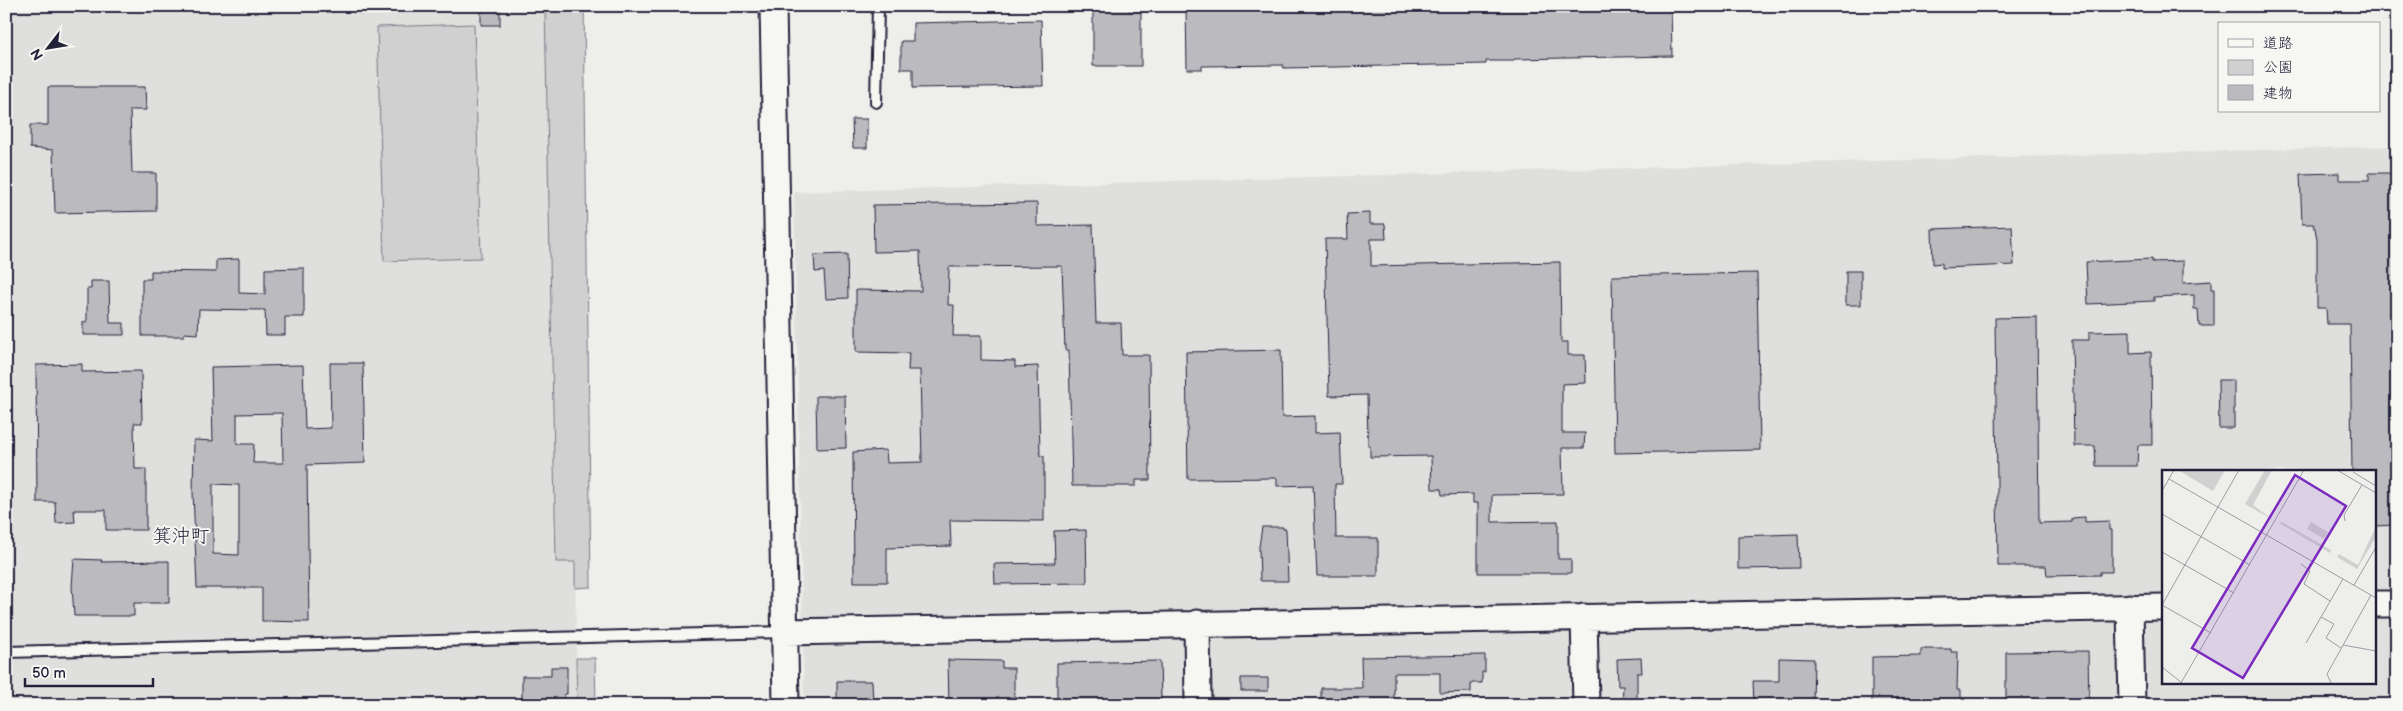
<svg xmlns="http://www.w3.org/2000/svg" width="2403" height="711" viewBox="0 0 2403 711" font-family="'Balsamiq Sans','Klee One',sans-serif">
<rect width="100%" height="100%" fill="#eeeeeb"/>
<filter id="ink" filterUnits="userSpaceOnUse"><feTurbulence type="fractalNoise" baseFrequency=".02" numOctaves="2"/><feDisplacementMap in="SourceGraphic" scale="10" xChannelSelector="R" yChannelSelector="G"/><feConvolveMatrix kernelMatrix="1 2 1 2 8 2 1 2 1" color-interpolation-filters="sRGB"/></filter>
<g filter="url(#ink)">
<path fill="#dfdfde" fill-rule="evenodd" d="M6 6H545L556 562H575L577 705H6Z
M2397 146V705H804L794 192ZM2163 471H2374V682H2163Z"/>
<path fill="#d0d0d1" stroke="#797986" d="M545 6H584L591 587 575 588V562H556Z
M474 24 481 258 384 261 377 27Z
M576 658H595L596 705H577Z"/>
<path fill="#bbbbbf" stroke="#22223b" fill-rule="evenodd" d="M481 6H500V25H481Z
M1186 6H1671L1672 56 1514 59V61H1486V64L1283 68V65L1202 66V69H1187Z
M1093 9H1130L1129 11H1141V66H1093Z
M1041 20 1043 86 913 88V69H901V41H913V23Z
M48 87H145L146 110H130L132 173H156V211L55 213 53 150 30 148V125H48Z
M852 119H867V148H853Z
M2339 173V180H2369V173H2393V180H2397V525L2374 526V471H2352L2350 324H2327L2326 308H2317V240L2315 228 2314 224H2302L2300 174Z
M1037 203V226L1093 225 1096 323H1121L1122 355H1149L1150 480H1136V486H1072L1069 350H1065L1062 266 949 267 948 305H954L953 336H981V360L1015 361V367L1038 366 1040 456H1044V521L950 520 951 546 887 548V582H854L853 452 886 450 887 463 922 462 920 370H908L909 353 856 352V290L921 291 920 251 874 252 873 205Z
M1370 213V224H1385L1386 239H1371V266L1560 262 1561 342H1568V355H1585L1586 383 1562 384V433H1585L1584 448H1562L1563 494 1492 495V522L1558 521V559H1571V573H1478V503H1473V494L1442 495 1441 489H1432L1431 456 1370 457V446H1368L1367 395 1329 396 1325 239H1348L1347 214Z
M2012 226 2014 265 1942 268V263L1933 264 1932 229Z
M847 254 848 298 826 299 824 271 815 272 814 255Z
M239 259V293L265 294V269L304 268V317H285V335H266L265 310 199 309 198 334 184 333V336H142V279H151V271L216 272V260Z
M2152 259V262L2183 261V283L2211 281V289H2214V326H2199L2198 309H2194V295L2154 297V301L2088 304 2086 262Z
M1846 271H1861V305H1846Z
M1757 273 1760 450 1615 453 1612 276Z
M91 281H109L110 323H124V335H83V322H87V289H91Z
M2037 317 2039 523 2072 522V518L2085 517V522L2109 521V530H2112V572H2100V575L2047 576 2046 566H1998L1995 318Z
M2130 331V353L2151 352 2152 445H2138L2137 466H2096L2095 446H2074L2072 340H2089V332Z
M1281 350 1282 417 1315 416V433L1340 432 1342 484H1335L1336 538H1378V576H1317L1313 485 1277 486V478L1188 479 1186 352Z
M330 363H363L365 463 307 465 309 622 262 621V588H197L193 492 194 440 213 441 211 367 303 365 305 429 331 428ZM282 413 283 463H253L254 444H237V414ZM213 484 239 485V555L213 554Z
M82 364V372L141 371 142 423H134L135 469H146V530H106V510H74L75 522 56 523 55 502H37L36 365Z
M2218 380H2234V428H2219Z
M816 396H845L846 448 817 449Z
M1262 527H1283V529H1286L1288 581H1261L1260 580 1259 547Z
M1086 530 1087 583 995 584 994 564 1055 563 1054 531Z
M1798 534 1799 568 1738 569V536Z
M74 559 102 560 101 562 169 561V603H134V616H74L72 586Z
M1921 649H1951V652H1958L1957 690H1961V704L1872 705V657L1921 656Z
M2088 651 2089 705H2006V652Z
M1485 655V672H1482V683H1471V692L1440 693V673H1394V705H1321V688H1362L1361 657Z
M1641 658 1642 673H1637V705H1622L1623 686H1618L1617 659Z
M1779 658 1814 659 1813 705H1754L1753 681H1779Z
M948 660 1002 661V668H1014V705H949Z
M1160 661 1161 700 1057 701V663Z
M551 667H567V694H564V705H522V676H551Z
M1241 678H1268V691H1241Z
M837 681H872L873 705H837Z"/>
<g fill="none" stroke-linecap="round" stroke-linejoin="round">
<g stroke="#22223b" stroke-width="14">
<path id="service" d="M876 102 878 6
M6 652 784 632"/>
</g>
<g stroke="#22223b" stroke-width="29">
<path id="tertiary" d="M773 6 786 705
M2374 604H2397
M2130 607 2132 705
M1584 617 1586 705
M1197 623 1198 705
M784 632 2163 607"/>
</g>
<use href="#service" stroke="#f6f6f2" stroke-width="10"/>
<use href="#tertiary" stroke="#f6f6f2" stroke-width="25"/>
</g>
</g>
<g text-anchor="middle" stroke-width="4" stroke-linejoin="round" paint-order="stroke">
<g font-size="19" fill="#22223b" stroke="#f6f6f2">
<text x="181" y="542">箕沖町</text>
</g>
</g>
<g transform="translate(2162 470)">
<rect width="214" height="214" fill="#eeeeeb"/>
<path d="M16 0H63L51 21ZM103 0H110L91 35 111 50 83 34ZM120 52 169 80 168 83 117 53ZM149 52 166 62 162 69 145 59ZM214 56V67L195 99 175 87 177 84 196 95Z" fill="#d0d0d1"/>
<path fill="none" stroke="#9c9ca5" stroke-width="1" d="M175 0 214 23M191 2 214 16M7 9 214 128M0 21 12 0M0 44 88 95M183 51 182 45 200 15M0 82 72 123M139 94 148 101 142 114 168 131M192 115 214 77M0 135 77 0M0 135 49 163M159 147 172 154 164 168 179 178M144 173 181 109M181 175 214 181M0 197 20 213M19 213 142 0M169 213 165 204 209 125"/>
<path fill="#7b2cbf" fill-opacity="0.15" stroke="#7b2cbf" stroke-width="2.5" d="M133 5 184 36 81 208 30 178Z"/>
<rect width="214" height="214" fill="none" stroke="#22223b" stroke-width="2.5"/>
</g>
<rect width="2403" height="711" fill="none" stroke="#f6f6f2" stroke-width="25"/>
<rect x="12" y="12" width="2378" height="686" fill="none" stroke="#22223b" stroke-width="2" filter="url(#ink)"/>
<rect x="2218" y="22" width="162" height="90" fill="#f6f6f2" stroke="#a1a1a9"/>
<rect x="2228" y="39" width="25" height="8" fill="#f6f6f2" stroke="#a1a1a9"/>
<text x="2263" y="48" font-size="15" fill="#22223b">道路</text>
<rect x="2228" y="60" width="25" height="15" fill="#d0d0d1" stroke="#a1a1a9"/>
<text x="2263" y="72" font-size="15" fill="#22223b">公園</text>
<rect x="2228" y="85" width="25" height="15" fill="#bbbbbf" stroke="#a1a1a9"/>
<text x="2263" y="98" font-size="15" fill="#22223b">建物</text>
<g transform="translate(48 48) rotate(239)" stroke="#f6f6f2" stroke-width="4" paint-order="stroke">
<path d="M0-4L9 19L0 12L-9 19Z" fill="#22223b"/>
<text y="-8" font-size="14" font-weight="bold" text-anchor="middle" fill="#22223b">N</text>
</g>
<path d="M25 678v8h128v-8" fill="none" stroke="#22223b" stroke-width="2.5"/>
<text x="32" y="678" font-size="15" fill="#22223b" stroke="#f6f6f2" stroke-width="4" paint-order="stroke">50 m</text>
</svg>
